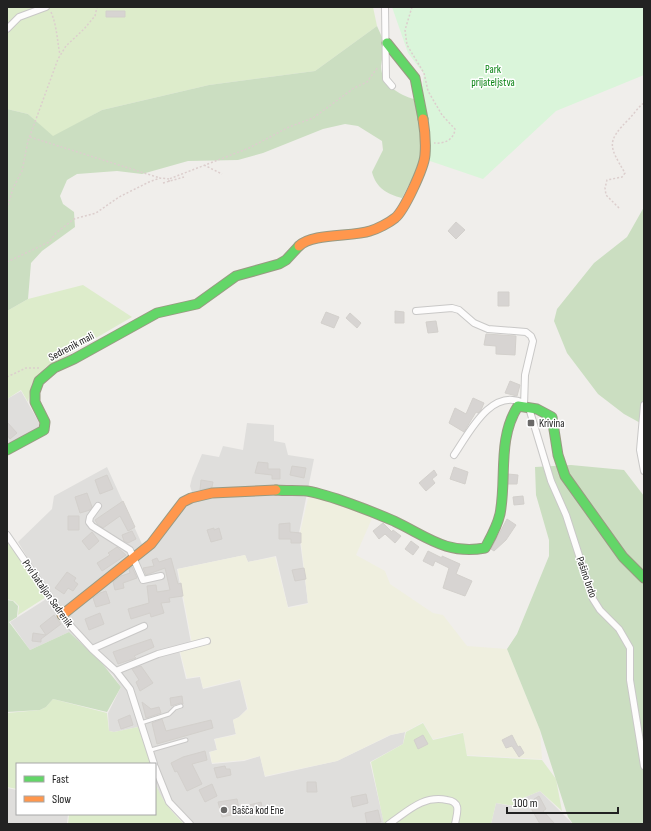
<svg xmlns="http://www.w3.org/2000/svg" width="651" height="831" viewBox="0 0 651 831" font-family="'Sofia Sans Condensed',sans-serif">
<rect width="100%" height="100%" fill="#f0eeeb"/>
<path fill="#dfdedc" d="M21 391 41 426 7 446V399Z
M247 423 274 425V441L285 443 288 455 314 459 299 533 308 603 288 607 276 556 248 562 245 555 177 569 191 643 178 646 186 679 200 677 203 689 240 680 247 709 239 717 233 720 236 734 214 739 217 750 209 752 212 764 244 761 260 756 265 777 337 761 391 735 405 732 403 744 370 762 384 823 381 824H185L167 805 159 794 155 780V764H151L138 727 114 732 109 731 108 713 121 687 113 675 69 632 30 650 10 622 51 596 18 542 52 509 54 496 107 467 142 544 152 538 182 498 192 492 190 486 192 478 202 454 219 457 223 446 243 450Z
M7 788 17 790V814H68L67 824H7Z
M540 791 573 824H491L496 803 522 808 523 798Z"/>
<path fill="#efefdf" d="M309 494 373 516 356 555 385 571 390 584 433 613 443 615 467 646 507 649 540 730 542 759 467 755 463 732 433 739 423 722 405 732 390 735 337 761 265 776 260 756 244 760 212 763 210 752 217 750 215 739 236 735 233 720 239 717 248 709 240 679 203 688 200 676 187 678 179 647 192 643 178 569 245 555 248 562 275 557 288 608 308 604 300 533Z"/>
<path fill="#ddeccb" d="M7 7H373L377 26 315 71 209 85 102 110 53 137 28 114 7 109Z
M83 285 132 317 46 367 32 383 28 402 21 390 7 399V311L28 299Z
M7 539 46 597 18 615 19 606 14 601 7 599Z
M53 699 107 713 109 731 114 732 138 727 147 749 150 764H17V789L7 787V713L40 710 46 707Z
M423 723 433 740 463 733 467 756 542 760 556 779 562 811 540 791 523 798 522 807 496 803 491 824H384L371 762 403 744 406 732Z
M155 782C161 800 171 811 184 824H68L69 814H155Z"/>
<path fill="#cbdec1" d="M377 26C379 31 382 36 383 41 385 48 382 58 381 66 381 84 399 95 414 99 416 111 421 124 422 136 424 159 412 179 402 198 387 194 376 188 372 172L383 150 382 141 358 126 345 124 323 129 263 153 238 160 188 161 142 174 117 171 77 174 67 180 60 196 63 204 74 212 75 227 42 251 31 263 28 299 7 311V109L28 114 53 136 102 110 209 85 315 71Z
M644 207V425L624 414 598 394 567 353 554 321 557 309 594 263 627 237Z
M571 465 624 470 644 496V824H573L568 817 540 730 507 649 517 634 549 556V540L536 495 535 467Z
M7 600 13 601 18 606 17 617 9 622 30 650 69 632 101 662 121 687 107 712 53 699 46 707 40 710 7 712Z"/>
<path fill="#daf5da" d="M392 7H644V75L556 111 483 179 427 160 421 97 424 74 408 53Z"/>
<path fill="#d7d4d2" stroke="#d3d0cc" d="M106 11H125V17H106Z
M456 222 465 230 456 239 448 231Z
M498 292H509V306H498Z
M395 311 404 312V323H395Z
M326 312 339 317 334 328 321 323Z
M350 313 361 323 357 328 346 318Z
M436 321 438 332 428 333 426 322Z
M486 334 516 336 515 355 496 354V346L484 345Z
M510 381 520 385 517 396 505 393Z
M473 398 484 403 481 410 478 413 476 412 464 432 449 423 455 408 466 414Z
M7 422 17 433 10 439 7 435Z
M258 462 268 463V469H280V479H272V475L255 473Z
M292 466 306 468 304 478 290 475Z
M454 467 468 472 465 484 450 479Z
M434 470 437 475 432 479 435 483 426 491 419 483Z
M508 474 518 475 517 484H507Z
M107 475 113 489 100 494 95 480Z
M201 480 213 482 212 487 200 490Z
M87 493 92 507 90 510 80 513 75 497Z
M523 496 524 504 514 505 513 497Z
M123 501 135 527 128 531 120 516 103 528 98 525 95 520Z
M68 516H79V530H68Z
M507 519 516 525 506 540 494 551 491 549Z
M290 523V532L301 533V543H291V539H279V524Z
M383 523 392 532 393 530 401 536 395 543 385 534 379 539 373 531Z
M214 528V530L219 528 222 539 211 542 207 530Z
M132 531 136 539 128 543 124 541 122 535Z
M92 532 99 541 89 550 82 541Z
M411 541 419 547 413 555 405 549Z
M117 547 126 555 102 571 97 563 110 555 108 553Z
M428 551 442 558V556L460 564 456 574 472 581 465 596 443 588 449 568 435 561 433 566 423 561Z
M157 558 159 562 171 558 178 584 181 583 183 596 169 598 170 602 161 603 164 613 151 617 150 613 131 619 128 609 149 603 147 586 156 585 157 592 170 590 165 568 146 575 143 568 154 566 152 560Z
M132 567 137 578 123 583 124 588 115 590 113 582 121 576 130 573 129 569Z
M304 568 306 579 295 581 292 570Z
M67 572 76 578 74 581 78 584 73 591 68 588 64 594 55 588Z
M106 591 110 603 96 607 93 598 100 593Z
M100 613 104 624 89 630 85 619Z
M54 615 61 624 41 639V642L32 641 33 633 46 635 40 626Z
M151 639 154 647 134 656 136 658 118 664 113 652Z
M141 666 153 683 140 691 136 682 139 680 132 669Z
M182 696 183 704 180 703 171 706 170 698Z
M142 702 151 709 159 707 161 713 146 718Z
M130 715 133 725 121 729 118 720Z
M162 719 166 731 211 720 213 728 157 744 152 723Z
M423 735 428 744 418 749 414 740Z
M512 735 518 747 520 746 524 753 519 757 512 746 506 748 502 740Z
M205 751 207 760 192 764 202 784 187 791 177 771 175 772 171 763 183 757Z
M225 766 226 769H230L231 775 217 778 214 768Z
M307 782H316L317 792H307Z
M212 784 217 796 205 802 199 790Z
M366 794 368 803 353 807 351 797Z
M539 796 546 809 543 811 555 824H540L528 803Z
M237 799 240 813 222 817 218 802Z
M261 802 263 812 252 815 249 805Z
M378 810 381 822 367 824 365 813Z"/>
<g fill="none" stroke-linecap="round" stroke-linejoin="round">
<g stroke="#c9c8c7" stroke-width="5">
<path id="lane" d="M141 723 169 714 175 708 181 706
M151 750 186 740"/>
</g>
<g stroke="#c9c8c7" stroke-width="8">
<path id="street" d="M385 7 386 79 392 86
M7 29 19 17 46 7
M416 311 452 308 459 310 474 323 488 329 526 332 531 336 533 341 525 375 524 406
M644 405 640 450 644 471
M529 408 551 481 566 515 593 599 600 610 619 629 630 648V680L644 766
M454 455C469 433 491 387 524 403
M98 506 90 517 89 522 92 526 130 550 143 580 161 576
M7 535 67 622 92 649 116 671 130 689 154 764
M92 649 144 626
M116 671 158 654 207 641
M155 767 169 802 190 824
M389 824C408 811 423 795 447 800 462 802 457 813 455 824"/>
</g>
<g stroke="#999a82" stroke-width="11">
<path id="fast" d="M387 43 415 78 423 119
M7 450 44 430 45 422 35 402V392L39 381 54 368 74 359 157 313 197 304 236 276 279 264 286 260 299 246
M276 490C286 491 297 490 307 491 330 495 371 511 394 521 426 536 446 555 485 548 491 537 497 527 500 514 507 478 497 439 518 406L537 409 552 417 558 455 565 476 623 557 644 578"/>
</g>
<g stroke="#999a82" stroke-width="11">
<path id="slow" d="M299 246C312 233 352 237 370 231 377 229 389 223 395 218 404 211 424 168 425 155 426 143 425 131 423 119
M62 615 151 544 183 502 191 498 212 493 276 490"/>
</g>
<path stroke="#dccecd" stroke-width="1.5" stroke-dasharray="2 2" stroke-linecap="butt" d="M412 7 405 30 407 45 424 73 428 91 442 115 455 129C454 140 444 144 434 143
M51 12C57 26 57 40 60 55
M30 137 160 178
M204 165 222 174
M169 182V179L249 148 289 127 313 118 354 88 367 82 378 67
M163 183 184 177
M619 208 606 195 605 188 607 180 622 177 625 173C609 146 606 142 629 119 634 114 638 107 644 103
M7 209 13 188 22 171 28 141 58 59 66 46 84 29 95 16 97 7
M7 262 49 242 56 233 74 219 96 213 119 197 149 182 160 178 169 179
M7 377 26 368H41"/>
<use href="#lane" stroke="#fdfcfc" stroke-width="3"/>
<use href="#street" stroke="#fdfcfc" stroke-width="6"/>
<use href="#fast" stroke="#63d668" stroke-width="9"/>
<use href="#slow" stroke="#ff974d" stroke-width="9"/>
</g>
<g fill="#6a6968" stroke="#fff" stroke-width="1.5">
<rect x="527" y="419" width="8" height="8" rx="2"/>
<circle cx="224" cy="810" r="4"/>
</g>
<g text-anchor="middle" stroke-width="3" stroke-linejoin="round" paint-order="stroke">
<g font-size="11" fill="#0c8416" stroke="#fff">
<text x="493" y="73">Park<tspan x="493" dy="13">prijateljstva</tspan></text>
</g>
<g font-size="11" fill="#222" stroke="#fff">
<text transform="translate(71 346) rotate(-28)" y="4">Sedrenik mali</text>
<text transform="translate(587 577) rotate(71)" y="4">Pašino brdo</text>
<text transform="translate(48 593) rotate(55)" y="4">Prvi bataljon Sedrenik</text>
</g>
<g font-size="11" fill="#222" stroke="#fff" text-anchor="start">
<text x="539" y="427">Krivina</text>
<text x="232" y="814">Bašča kod Ene</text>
</g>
</g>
<rect width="651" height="831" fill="none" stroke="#222222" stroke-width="16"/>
<rect x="16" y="763" width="140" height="52" fill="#ffffff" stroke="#a7a7a7"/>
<rect x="24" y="776" width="20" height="6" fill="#63d668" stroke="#a7a7a7"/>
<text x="52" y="783" font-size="12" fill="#222222">Fast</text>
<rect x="24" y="796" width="20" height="6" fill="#ff974d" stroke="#a7a7a7"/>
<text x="52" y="803" font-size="12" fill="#222222">Slow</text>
<path d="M507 807v6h111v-6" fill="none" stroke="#222222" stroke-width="2"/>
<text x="513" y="807" font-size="12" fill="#222222" stroke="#ffffff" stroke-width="3" paint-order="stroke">100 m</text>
</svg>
